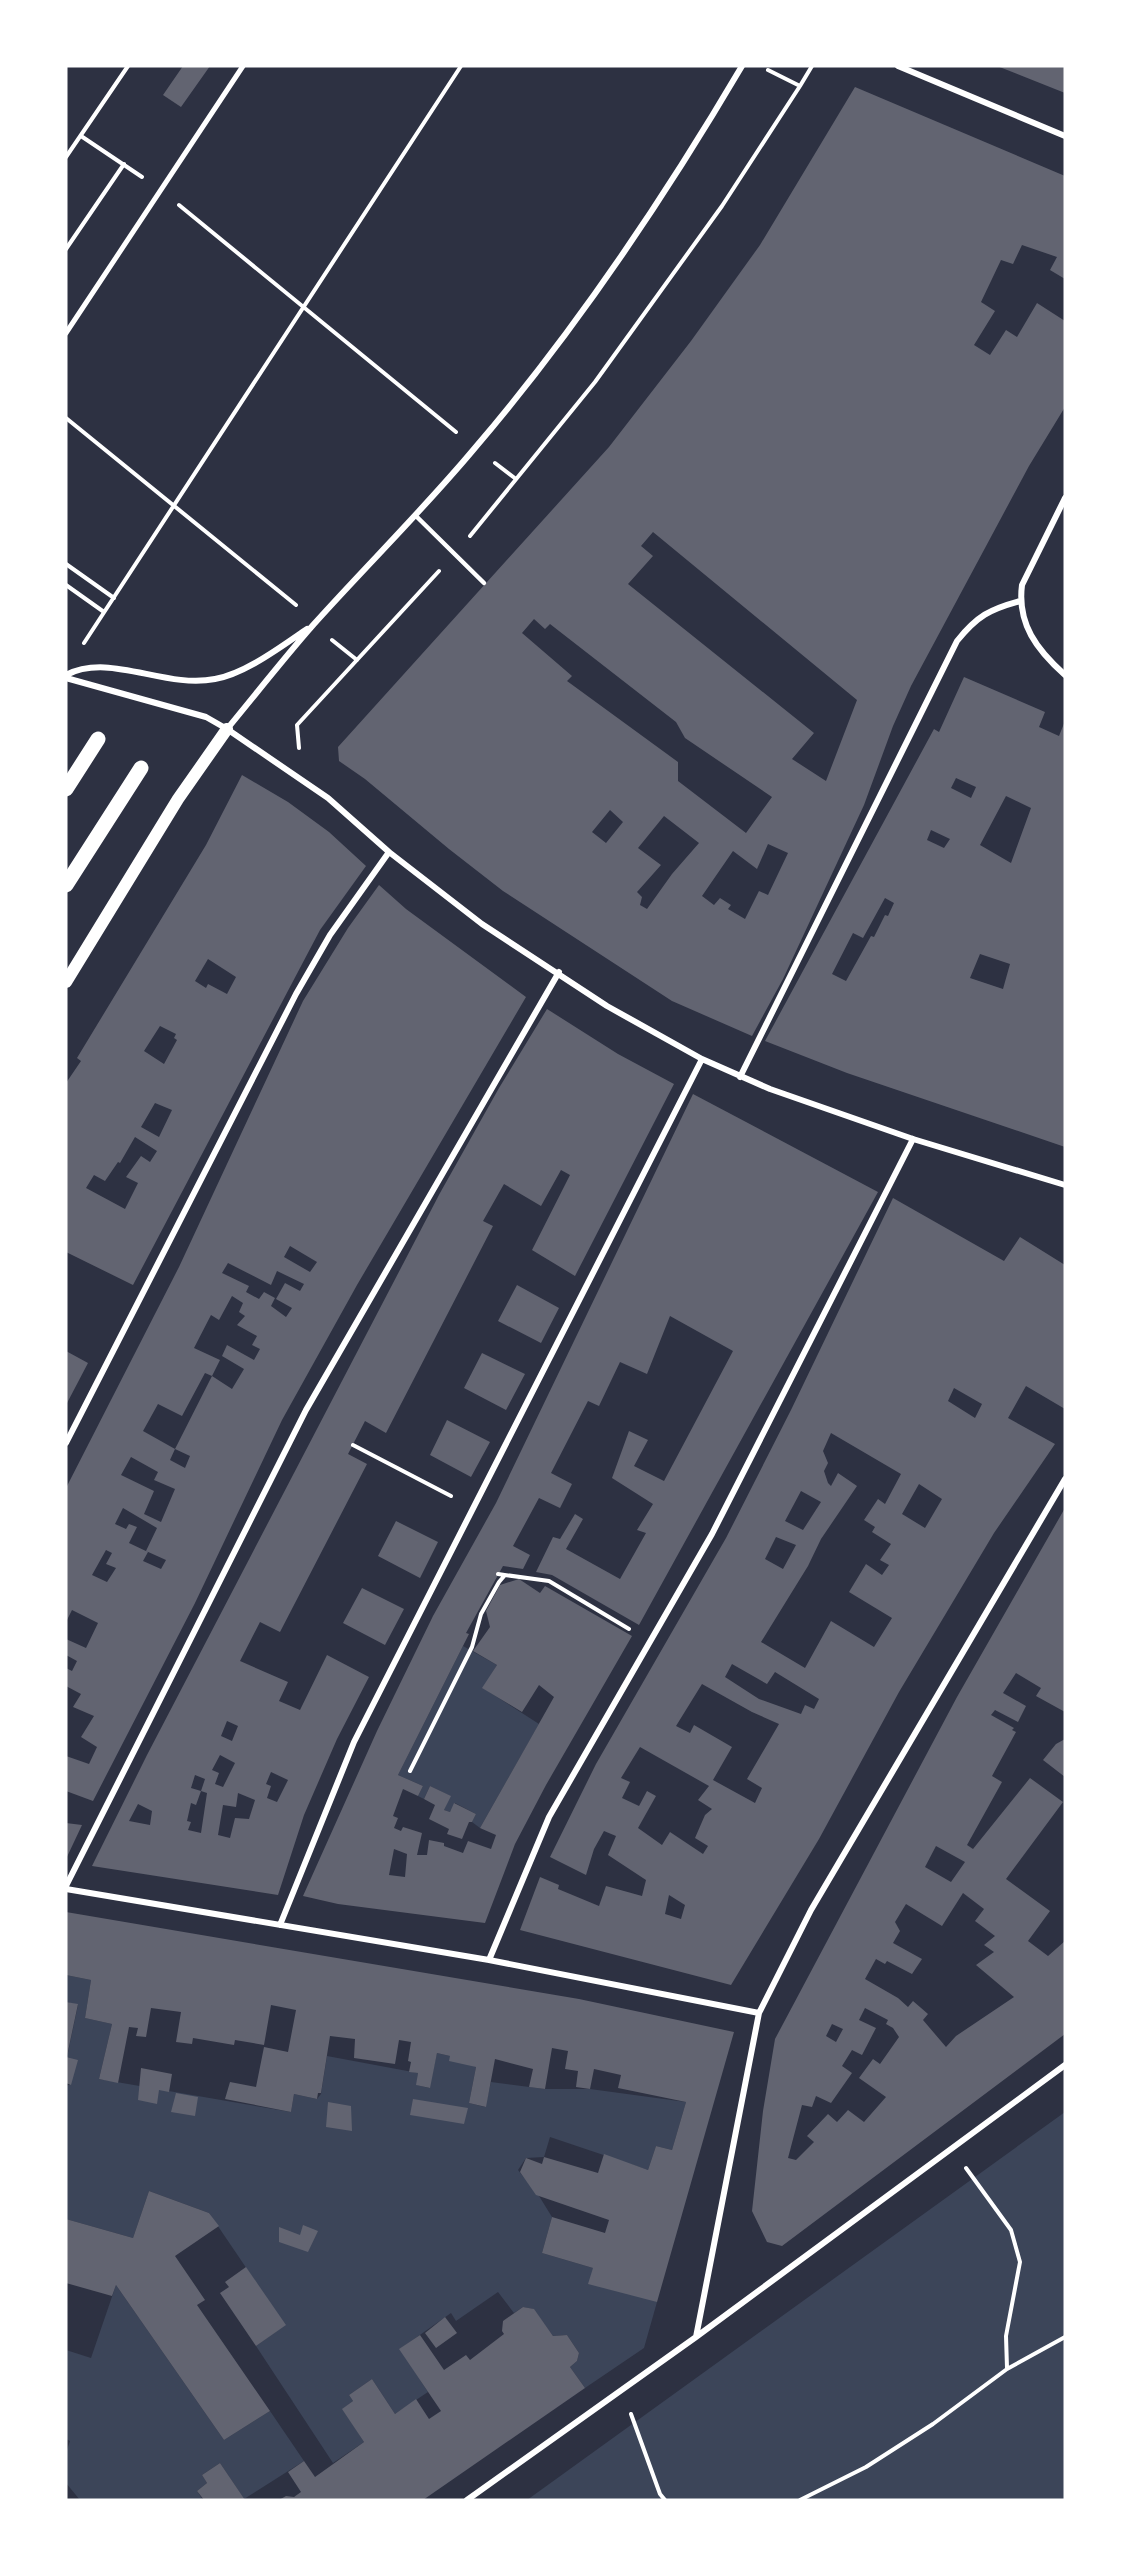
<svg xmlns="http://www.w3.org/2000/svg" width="1131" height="2566" viewBox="0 0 1131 2566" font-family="Signika,sans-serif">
<rect width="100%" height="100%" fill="#2d3142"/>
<path fill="#3c4559" d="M463 1646 497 1665 483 1688 539 1724 480 1828 472 1822 476 1814 455 1803 450 1812 444 1810 450 1796 430 1786 424 1799 418 1796 423 1786 398 1775Z
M66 1975 91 1980 85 2018 112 2024 99 2079 291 2112 294 2094 317 2099 321 2094 327 2056 418 2073 417 2085 429 2088 437 2053 450 2056 476 2067 469 2103 485 2107 491 2082 545 2089H590L686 2102 672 2150 656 2146 648 2170 550 2137 544 2157 526 2158 518 2170 539 2196 552 2217 542 2253 593 2268 657 2302 644 2348 585 2388 570 2367 577 2361 579 2353 567 2335 553 2336 533 2309 523 2307 514 2313 498 2292 456 2321 451 2313 400 2349 428 2392 395 2414 372 2379 349 2395 353 2401 343 2409 364 2442 333 2463 256 2346 285 2325 209 2213 149 2191 133 2238 66 2219V2086L71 2084 67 2057 78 2005 66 2002Z
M1065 2112V2500H527Z
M116 2285 224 2440 270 2411 304 2461 244 2499 220 2463 202 2475 207 2483 197 2491 203 2500H80L66 2483V2453L70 2441 66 2439V2350L91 2358Z"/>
<path fill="#626471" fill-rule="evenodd" d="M183 66H210L181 107 163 95Z
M997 66H1065V93Z
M855 87 1065 176V279L1050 270 1057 257 1022 245 1013 264 1001 260 981 302 995 311 974 345 990 355 1006 330 1017 337 1037 303 1065 321V407L1029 466 911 686 893 726 864 805 783 979 752 1036 672 1001 503 891 449 849 365 779 339 761 338 747 609 447 691 341 760 245ZM653 532 857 700 826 781 792 759 814 733 628 584 653 556 641 546ZM534 619 545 629 550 624 676 722 685 738 772 797 746 833 678 781V762L567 681 572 676 522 633ZM610 810 623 822 606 843 592 832ZM664 816 699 843 672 874 647 909 640 905 642 897 637 892 661 865 638 848ZM768 844 788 853 768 895 759 891 745 919 728 909 731 905 720 898 714 905 702 896 733 851 757 869Z
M964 677 1045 712 1039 727 1059 736 1065 721V1147L847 1073 765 1041 934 729 939 732ZM956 778 976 787 971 798 951 788ZM1006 796 1031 808 1011 863 980 845ZM931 830 950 839 944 848 927 840ZM885 898 894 903 888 916 885 915 874 937 871 936 846 981 832 974 853 933 863 938ZM980 954 1010 964 1003 989 970 978Z
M242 775 288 802 329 832 366 866 320 930 133 1285 66 1252V1083L81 1061 77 1058 206 845ZM208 959 236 977 227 994 208 984 206 988 195 981ZM160 1026 176 1034 174 1038 177 1040 164 1064 144 1051ZM155 1103 172 1110 159 1137 141 1127ZM135 1137 157 1151 150 1162 141 1156 126 1177 138 1183 125 1209 86 1188 94 1175 105 1181 118 1162 120 1163Z
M379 885 406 909 526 997 357 1285 282 1420 195 1603 93 1801 66 1791V1756L89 1764 97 1747 81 1737 94 1716 73 1707 81 1694 66 1686V1668L72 1671 77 1661 66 1655V1639L86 1648 98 1623 72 1610 66 1622V1488L179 1267 303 1001 348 928ZM290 1246 317 1262 310 1272 284 1257ZM228 1263 271 1285 277 1271 304 1284 300 1291 285 1283 276 1299 292 1308 286 1317 271 1306 275 1298 264 1292 259 1299 246 1292 249 1286 222 1273ZM232 1296 243 1303 239 1312 245 1316 237 1325 257 1336 252 1345 260 1349 254 1360 227 1345 222 1356 244 1369 232 1389 212 1376 175 1449 190 1456 185 1468 170 1460 175 1449 143 1431 158 1404 182 1416 205 1373 212 1376 220 1360 194 1348 211 1315 219 1320ZM131 1457 158 1472 154 1480 175 1489 161 1522 144 1514 154 1491 121 1475ZM123 1508 157 1528 146 1551 166 1560 161 1569 143 1561 148 1552 129 1543 137 1527 129 1524 126 1529 115 1524ZM106 1550 112 1553 106 1564 116 1568 107 1582 92 1575Z
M547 1009 618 1054 674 1084 575 1276 532 1250 570 1175 561 1170 541 1206 504 1184 483 1221 493 1226 386 1433 365 1421 348 1454 367 1464 280 1632 260 1622 240 1661 288 1682 279 1701 300 1710 327 1655 369 1677 337 1739 304 1815 278 1895 92 1866 147 1755 440 1193 499 1088ZM227 1721 238 1726 232 1741 221 1736ZM220 1755 235 1763 223 1787 215 1784 219 1773 212 1770ZM271 1772 288 1780 277 1802 267 1798 271 1786 266 1784ZM195 1775 205 1779 201 1791 207 1793 201 1833 188 1830 191 1822 187 1821 191 1803 196 1805 201 1791 191 1788ZM238 1793 255 1800 249 1819 235 1818 230 1838 218 1835 223 1805 236 1807ZM138 1804 152 1811 150 1825 129 1821Z
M693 1094 878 1192 639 1625 552 1575 536 1572 553 1537 560 1539 575 1514 583 1519 566 1549 620 1579 646 1533 637 1530 653 1504 612 1478 629 1431 648 1440 634 1466 664 1481 733 1351 670 1316 647 1374 620 1362 599 1406 588 1401 551 1473 572 1484 560 1508 539 1498 513 1546 530 1555 523 1569 503 1566 466 1633 469 1634 398 1775 423 1786 418 1796 403 1789 393 1816 398 1818 394 1828 401 1831 403 1827 422 1833 417 1855H427L429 1840 444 1843V1846L463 1853 468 1841 491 1849 496 1835 480 1828 554 1697 539 1685 522 1712 482 1688 497 1665 473 1651 490 1627 486 1611 500 1585 519 1579 540 1593 545 1586 632 1636 546 1785 515 1844 485 1923 338 1904 303 1896 377 1731 433 1616 496 1503ZM394 1849 407 1854 405 1877 389 1875Z
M893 1198 1004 1261 1020 1237 1065 1265V1409L1026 1386 1008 1418 1055 1444 994 1533 899 1692 819 1839 731 1985 520 1930 540 1877 559 1885 558 1889 599 1906 606 1886 642 1896 646 1880 608 1855 616 1836 604 1831 594 1849 586 1875 550 1857 596 1764 726 1538 791 1410ZM954 1388 982 1404 975 1418 948 1401ZM831 1433 901 1474 885 1504 878 1499 864 1520 875 1527 872 1532 891 1544 880 1560 889 1565 882 1575 866 1564 849 1592 892 1618 874 1647 831 1621 805 1668 761 1642 808 1566 821 1539 857 1486 838 1473 831 1486 828 1483 824 1471 828 1463 823 1451ZM919 1484 942 1499 925 1528 902 1514ZM801 1491 821 1502 803 1530 785 1521ZM776 1537 796 1545 783 1569 765 1559ZM732 1664 767 1684 775 1672 819 1699 814 1709 805 1705 801 1714 759 1699 725 1677ZM702 1684 752 1712 779 1724 747 1779 762 1788 755 1803 713 1780 732 1747 694 1725 690 1733 676 1726ZM640 1747 709 1786 698 1800 712 1809 705 1815 695 1838 708 1846 703 1854 670 1832 662 1845 638 1828 656 1796 647 1791 639 1806 622 1798 630 1782 621 1778ZM669 1895 685 1905 681 1919 665 1914Z
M517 1285 559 1308 541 1343 498 1321Z
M66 1351 88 1363 66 1405Z
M482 1353 525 1374 506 1410 464 1388Z
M447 1420 490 1442 471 1477 430 1455Z
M1065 1508V1712L1036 1696 1041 1688 1016 1673 1003 1693 1026 1706 1018 1722 995 1710 991 1715 1014 1728 1012 1730 1016 1732 992 1776 1002 1782 967 1845 973 1849 1030 1778 1063 1802 1006 1879 1050 1911 1028 1941 1048 1956 1065 1941V2034L782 2246 767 2242 752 2211 763 2111 775 2039 957 1697ZM936 1846 965 1862 951 1882 925 1867ZM963 1893 984 1909 975 1921 995 1936 984 1945 994 1952 976 1965 1014 1997 956 2036 946 2047 923 2020 928 2014 913 2001 908 2007 898 1998 865 1979 876 1959 885 1964 887 1961 912 1974 922 1959 893 1943 900 1931 895 1922 906 1904 942 1926ZM865 2008 888 2020 886 2024 893 2028 899 2037 880 2064 873 2059 859 2078 886 2097 864 2122 848 2110 837 2122 828 2114 807 2136 814 2142 796 2160 788 2158 802 2105 812 2107 816 2096 831 2103 852 2073 842 2066 852 2050 862 2055 876 2028 859 2020ZM832 2024 843 2029 836 2042 826 2036Z
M396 1521 438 1542 420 1578 378 1556Z
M362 1588 404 1609 385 1645 343 1623Z
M1065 1739V1777L1043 1760 1056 1744Z
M430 1786 451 1796 444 1810 450 1812 454 1803 476 1814 472 1822H469L462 1839 447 1834 449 1829 429 1819 435 1805 424 1799Z
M66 1823 82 1825 66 1859Z
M66 1912 579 1999 734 2032 657 2302 588 2284 593 2268 542 2253 552 2217 605 2233 609 2220 536 2195 520 2172 526 2158 542 2164 544 2157 598 2173 604 2154 648 2170 656 2146 672 2150 686 2102 618 2088 621 2075 594 2069 590 2089 576 2087 578 2071 565 2069 568 2051 552 2048 545 2089 529 2087 533 2069 495 2059 486 2107 469 2103 476 2067 449 2061 450 2056 437 2053 430 2088 416 2085 418 2073 409 2072 411 2062 408 2061 411 2042 399 2040 395 2064 354 2058 355 2039 330 2036 321 2093H318L317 2099 294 2094 291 2112 225 2099 230 2082 256 2087 264 2047 288 2052 296 2010 271 2005 264 2045 235 2040 234 2045 193 2038 192 2044 176 2042 181 2012 151 2008 146 2037 136 2036 138 2028 129 2027 118 2083 99 2079 112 2024 85 2018 91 1980 66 1975Z
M66 2002 78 2004 67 2056 66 2055Z
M66 2057 78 2060 71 2085 66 2083Z
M141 2068 172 2074 169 2092 159 2090 157 2104 138 2100Z
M176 2093 198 2097 195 2116 171 2112Z
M413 2099 468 2108 464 2124 410 2115Z
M328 2102 351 2106 352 2131 326 2127Z
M149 2191 209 2213 219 2226 175 2256 205 2300 197 2305 270 2411 224 2440 116 2285 112 2296 66 2283V2219L133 2238Z
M303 2225 318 2231 308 2252 279 2242V2227L300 2235Z
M246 2267 286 2325 256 2346 220 2293 229 2287 225 2282Z
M523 2307 534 2309 553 2336 567 2335 579 2353 577 2361 570 2367 585 2388 423 2500H279L286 2496 294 2497 301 2492 288 2472 304 2461 315 2477 364 2442 342 2409 353 2401 349 2395 372 2379 395 2414 416 2399 429 2419 441 2411 399 2349 420 2335 444 2370 466 2355 470 2360 504 2334 502 2331 503 2321Z
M445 2317 457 2333 436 2348 425 2333Z
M220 2463 245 2500H204L197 2491 207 2483 202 2475Z"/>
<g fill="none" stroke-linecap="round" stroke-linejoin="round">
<path stroke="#fff" stroke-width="4" d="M768 70 800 86 812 66
M81 136 142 177
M66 157 128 66
M179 205 456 432
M66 249 124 164
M66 418 296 605
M495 463 516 479
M470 536 595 382 722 206 800 86
M66 564 114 598
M66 585 104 612
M332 640 357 660
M84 643 461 66
M299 748 297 725 439 571
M353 1445 451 1496
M498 1574 549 1581 629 1629
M410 1771 472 1647 481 1614 499 1582 505 1575
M966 2168 1011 2230 1020 2262 1006 2336 1007 2368
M631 2414 660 2494 665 2500
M800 2500 866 2467 933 2424 1007 2369 1065 2337"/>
<path stroke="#fff" stroke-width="4.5" d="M416 516 484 583"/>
<path stroke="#fff" stroke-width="5" d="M66 333 243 66"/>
<path stroke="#fff" stroke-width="6" d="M898 66 1065 136
M1065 498 1022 585C1017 624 1037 650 1065 675
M66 675C110 652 164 689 215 679 245 674 282 646 307 629
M66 678 206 717 227 729 328 798 389 852 482 924 607 1006 702 1059 770 1089 913 1139 1065 1185
M227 729C256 694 284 658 314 624 367 565 423 510 474 449 575 331 663 200 742 66
M740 1077 957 641C977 616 990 609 1020 601
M66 1443 296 994 330 935 389 852
M66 1886 306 1410 559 972
M66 1889 489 1960 759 2013
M280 1925 354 1742 702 1059
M489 1960 549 1817 712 1534 913 1139
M696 2337 759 2013 811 1910 1065 1479
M467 2500 696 2337 1065 2065"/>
<path stroke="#fff" stroke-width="12" d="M66 982 178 799 227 729"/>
<path stroke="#fff" stroke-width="15" d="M66 789 98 739
M66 885 141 768"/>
</g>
<rect width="1131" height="2566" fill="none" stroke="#ffffff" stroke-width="135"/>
</svg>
